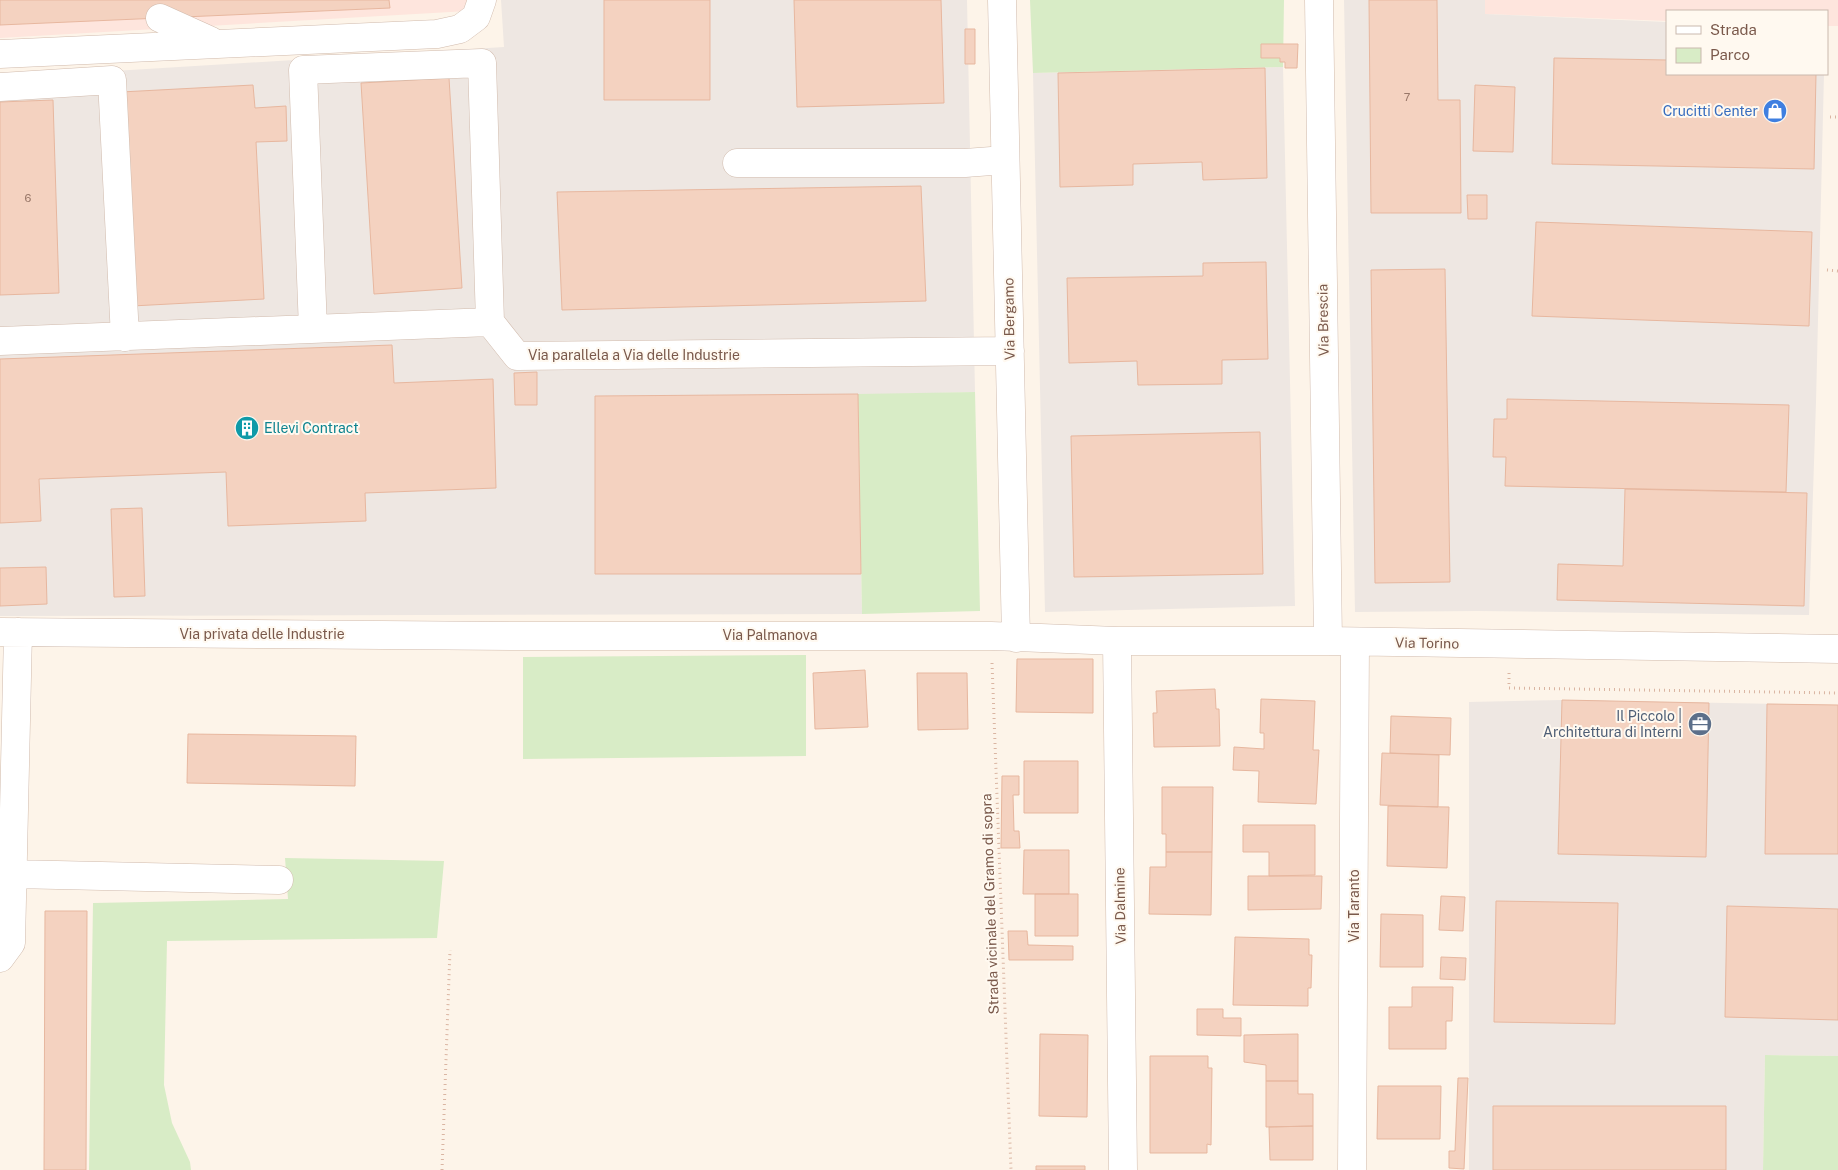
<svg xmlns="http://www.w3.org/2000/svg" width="1838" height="1170" viewBox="0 0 1838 1170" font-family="'Public Sans',sans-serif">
<rect width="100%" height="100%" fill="#fdf4e9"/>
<path fill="#fee5dd" d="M0 0H468V11L0 38Z
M1485 0H1838V26H1827V11H1667V21L1485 14Z"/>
<path fill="#eee7e2" d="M501 0H967L975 392 858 395 862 614 0 616V78L504 47Z
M1344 0H1485V14L1667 22V74H1824L1816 402 1809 615 1477 611 1355 612Z
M1283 67 1295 606 1045 612 1033 73Z
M1562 700 1838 705V1056L1765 1055 1763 1170H1469V702Z"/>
<path fill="#d8ecc6" d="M1030 0H1284L1283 67 1033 73Z
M975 392 980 611 862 614 858 394Z
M806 655V756L523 759V657Z
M285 858 444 861 437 938 167 941 164 1085 172 1123 190 1162 191 1170H89L93 903 288 899Z
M1765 1055 1838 1056V1170H1763Z"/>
<path fill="#f4d2c0" stroke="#e7b79f" d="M0 0H389L390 8 0 25Z
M604 0H710V100H604Z
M794 0H941L944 103 797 107Z
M1369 0H1437L1438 100H1460L1461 213H1371Z
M965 29H975V64H965Z
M1261 44H1298L1297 68H1285V62H1280V58H1261Z
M1554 58 1667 60V74H1816L1814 169 1552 164Z
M1265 68 1267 178 1203 180 1202 162 1133 164V185L1060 187 1058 73Z
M449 78 462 288 374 294 361 83Z
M253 85 255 108 286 106 287 141 256 142 264 299 132 306 121 92Z
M1475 85 1515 87 1513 152 1473 151Z
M53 100 59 293 0 295V102Z
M921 186 926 301 562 310 557 192Z
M1467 195H1487V219H1468Z
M1536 222 1812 232 1809 326 1532 316Z
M1266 262 1268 359 1222 360V384L1138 385 1137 361 1069 363 1067 278 1203 276V263Z
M1445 269 1450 582 1375 583 1371 270Z
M392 345 394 383 493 379 496 488 365 493 366 521 228 526 226 472 39 479 41 521 0 523V359Z
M537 372V405H515L514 373Z
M858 394 861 574H595V396Z
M1507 399 1789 405 1786 492 1505 486 1506 457H1493L1494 419H1507Z
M1260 432 1263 574 1074 577 1071 436Z
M1625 489 1807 493 1804 606 1557 600 1558 564 1623 566Z
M142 508 145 596 114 597 111 509Z
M46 567 47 604 0 606V568Z
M1017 659H1093V713L1016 712Z
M865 670 868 727 815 729 813 673Z
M917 673H967L968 729 918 730Z
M1215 689 1216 709H1219L1220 746 1154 747 1153 713H1157L1156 691Z
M1261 699 1315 701 1313 750H1319L1316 804 1258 802 1259 771 1233 770 1234 747 1264 749V733H1260Z
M1562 700 1709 703 1706 857 1558 854Z
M1767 704 1838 705V854H1765Z
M1391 716 1451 718 1450 755 1390 753Z
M188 734 356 736 355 786 187 783Z
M1382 753 1439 755 1438 807 1380 805Z
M1024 761H1078V813H1024Z
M1002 776H1019V795H1013L1014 831H1019L1020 848H1001Z
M1162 787H1213L1212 852H1166V834H1162Z
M1388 806 1449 807 1447 868 1387 866Z
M1243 825H1315V875L1269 876V852H1243Z
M1024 850H1069V894H1023Z
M1166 852H1212L1211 915 1149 914 1150 867H1166Z
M1248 876H1322L1321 909 1248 910Z
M1035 894H1078V936H1035Z
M1441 896 1465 897 1463 931 1439 930Z
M1496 901 1618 903 1615 1024 1494 1022Z
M1727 906 1838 909V1020L1725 1017Z
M45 911H87L86 1170H44Z
M1381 914 1423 915V967H1380Z
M1008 931H1027L1028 945 1073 946V960H1009Z
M1235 937 1309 939V955H1312L1311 988H1308V1006L1233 1005Z
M1441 957 1466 958 1465 980 1440 979Z
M1412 987H1453L1452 1021H1446V1049H1389V1007H1412Z
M1197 1009H1223V1018H1241V1036L1197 1035Z
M1040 1034 1088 1035 1087 1117 1039 1116Z
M1298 1034V1081H1266V1065L1244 1062V1035Z
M1150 1056H1208V1068H1212L1211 1145 1207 1144V1153H1150Z
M1458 1078H1468L1464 1169 1449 1168V1151H1455Z
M1266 1081H1298V1094H1313V1126L1266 1127Z
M1378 1086H1441L1440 1139H1377Z
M1493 1106H1726V1170H1493Z
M1313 1126V1160H1270L1269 1127Z
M1036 1166H1085V1170H1036Z"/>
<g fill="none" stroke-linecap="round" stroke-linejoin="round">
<g stroke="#d1bbad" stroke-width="29">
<path id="minor" d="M1002 0 1016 638
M1319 0 1328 641
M160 18 211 41
M0 54 437 34 460 29 476 17 482 0
M0 87 112 80 125 337
M737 163H965L1005 160
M313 329 303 70 482 63 490 322
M0 341 490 322 517 356 1010 351
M0 632 524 636H991L1117 641H1328L1838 649
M1117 641 1123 1170
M13 874 279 880
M0 958 11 943 18 632
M1352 1170 1355 642"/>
</g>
<path stroke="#dab5a2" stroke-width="3" stroke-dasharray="1 4" stroke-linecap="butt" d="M1830 117H1838
M1827 270 1838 271
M992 663 1011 1170
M1509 673V688L1838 693
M442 1170 450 950"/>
<use href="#minor" stroke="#fff" stroke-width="28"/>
</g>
<defs>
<g id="shop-disc" transform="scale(1.25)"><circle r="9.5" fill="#3f7fe0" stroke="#fff9f0"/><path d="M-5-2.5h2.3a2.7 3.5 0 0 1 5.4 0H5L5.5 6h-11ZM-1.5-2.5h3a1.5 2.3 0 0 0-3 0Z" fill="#fff"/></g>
<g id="building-disc" transform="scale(1.25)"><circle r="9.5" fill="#0f9aa8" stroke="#fff9f0"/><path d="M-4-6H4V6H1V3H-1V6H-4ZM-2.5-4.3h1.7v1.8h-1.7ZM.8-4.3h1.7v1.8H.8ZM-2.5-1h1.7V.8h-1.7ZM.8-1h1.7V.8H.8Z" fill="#fff"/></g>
<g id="office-disc" transform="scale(1.25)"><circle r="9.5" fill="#5c6f8a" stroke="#fff9f0"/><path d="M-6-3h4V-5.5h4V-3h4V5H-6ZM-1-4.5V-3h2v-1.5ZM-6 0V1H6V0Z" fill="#fff"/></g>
</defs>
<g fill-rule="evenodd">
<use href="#shop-disc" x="1775" y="111"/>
<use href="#building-disc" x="247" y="428"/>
<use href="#office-disc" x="1700" y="724"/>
</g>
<g text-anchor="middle" stroke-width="4" stroke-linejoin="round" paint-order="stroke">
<g font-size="11" fill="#987768">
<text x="1407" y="101">7</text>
<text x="28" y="202">6</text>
</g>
<g font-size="14" fill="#366cbe" stroke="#fff9f0" text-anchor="end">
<text x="1758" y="116">Crucitti Center</text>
</g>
<g font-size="14" fill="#7a594b" stroke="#fff9f0">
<text transform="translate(1009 319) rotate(-91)" y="5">Via Bergamo</text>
<text transform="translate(1323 320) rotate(-91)" y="5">Via Brescia</text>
<text x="634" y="360">Via parallela a Via delle Industrie</text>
<text x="262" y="639">Via privata delle Industrie</text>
<text x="770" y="640">Via Palmanova</text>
<text transform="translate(1427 643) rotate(1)" y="5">Via Torino</text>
<text transform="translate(990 904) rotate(-92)" y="5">Strada vicinale del Gramo di sopra</text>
<text transform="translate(1120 906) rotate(-91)" y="5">Via Dalmine</text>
<text transform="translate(1354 906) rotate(-90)" y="5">Via Taranto</text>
</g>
<g font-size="14" fill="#0d838f" stroke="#fff9f0" text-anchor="start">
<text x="264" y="433">Ellevi Contract</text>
</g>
<g font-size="14" fill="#4e5e75" stroke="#fff9f0" text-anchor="end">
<text x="1682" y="721">Il Piccolo |<tspan x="1682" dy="16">Architettura di Interni</tspan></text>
</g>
</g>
<rect x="1666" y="10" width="162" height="65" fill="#fff9f0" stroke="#cab9ae"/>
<rect x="1676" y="26" width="25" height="8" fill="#ffffff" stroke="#cab9ae"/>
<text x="1710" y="35" font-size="15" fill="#7a594b">Strada</text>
<rect x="1676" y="48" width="25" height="15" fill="#d8ecc6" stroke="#cab9ae"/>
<text x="1710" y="60" font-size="15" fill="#7a594b">Parco</text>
</svg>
